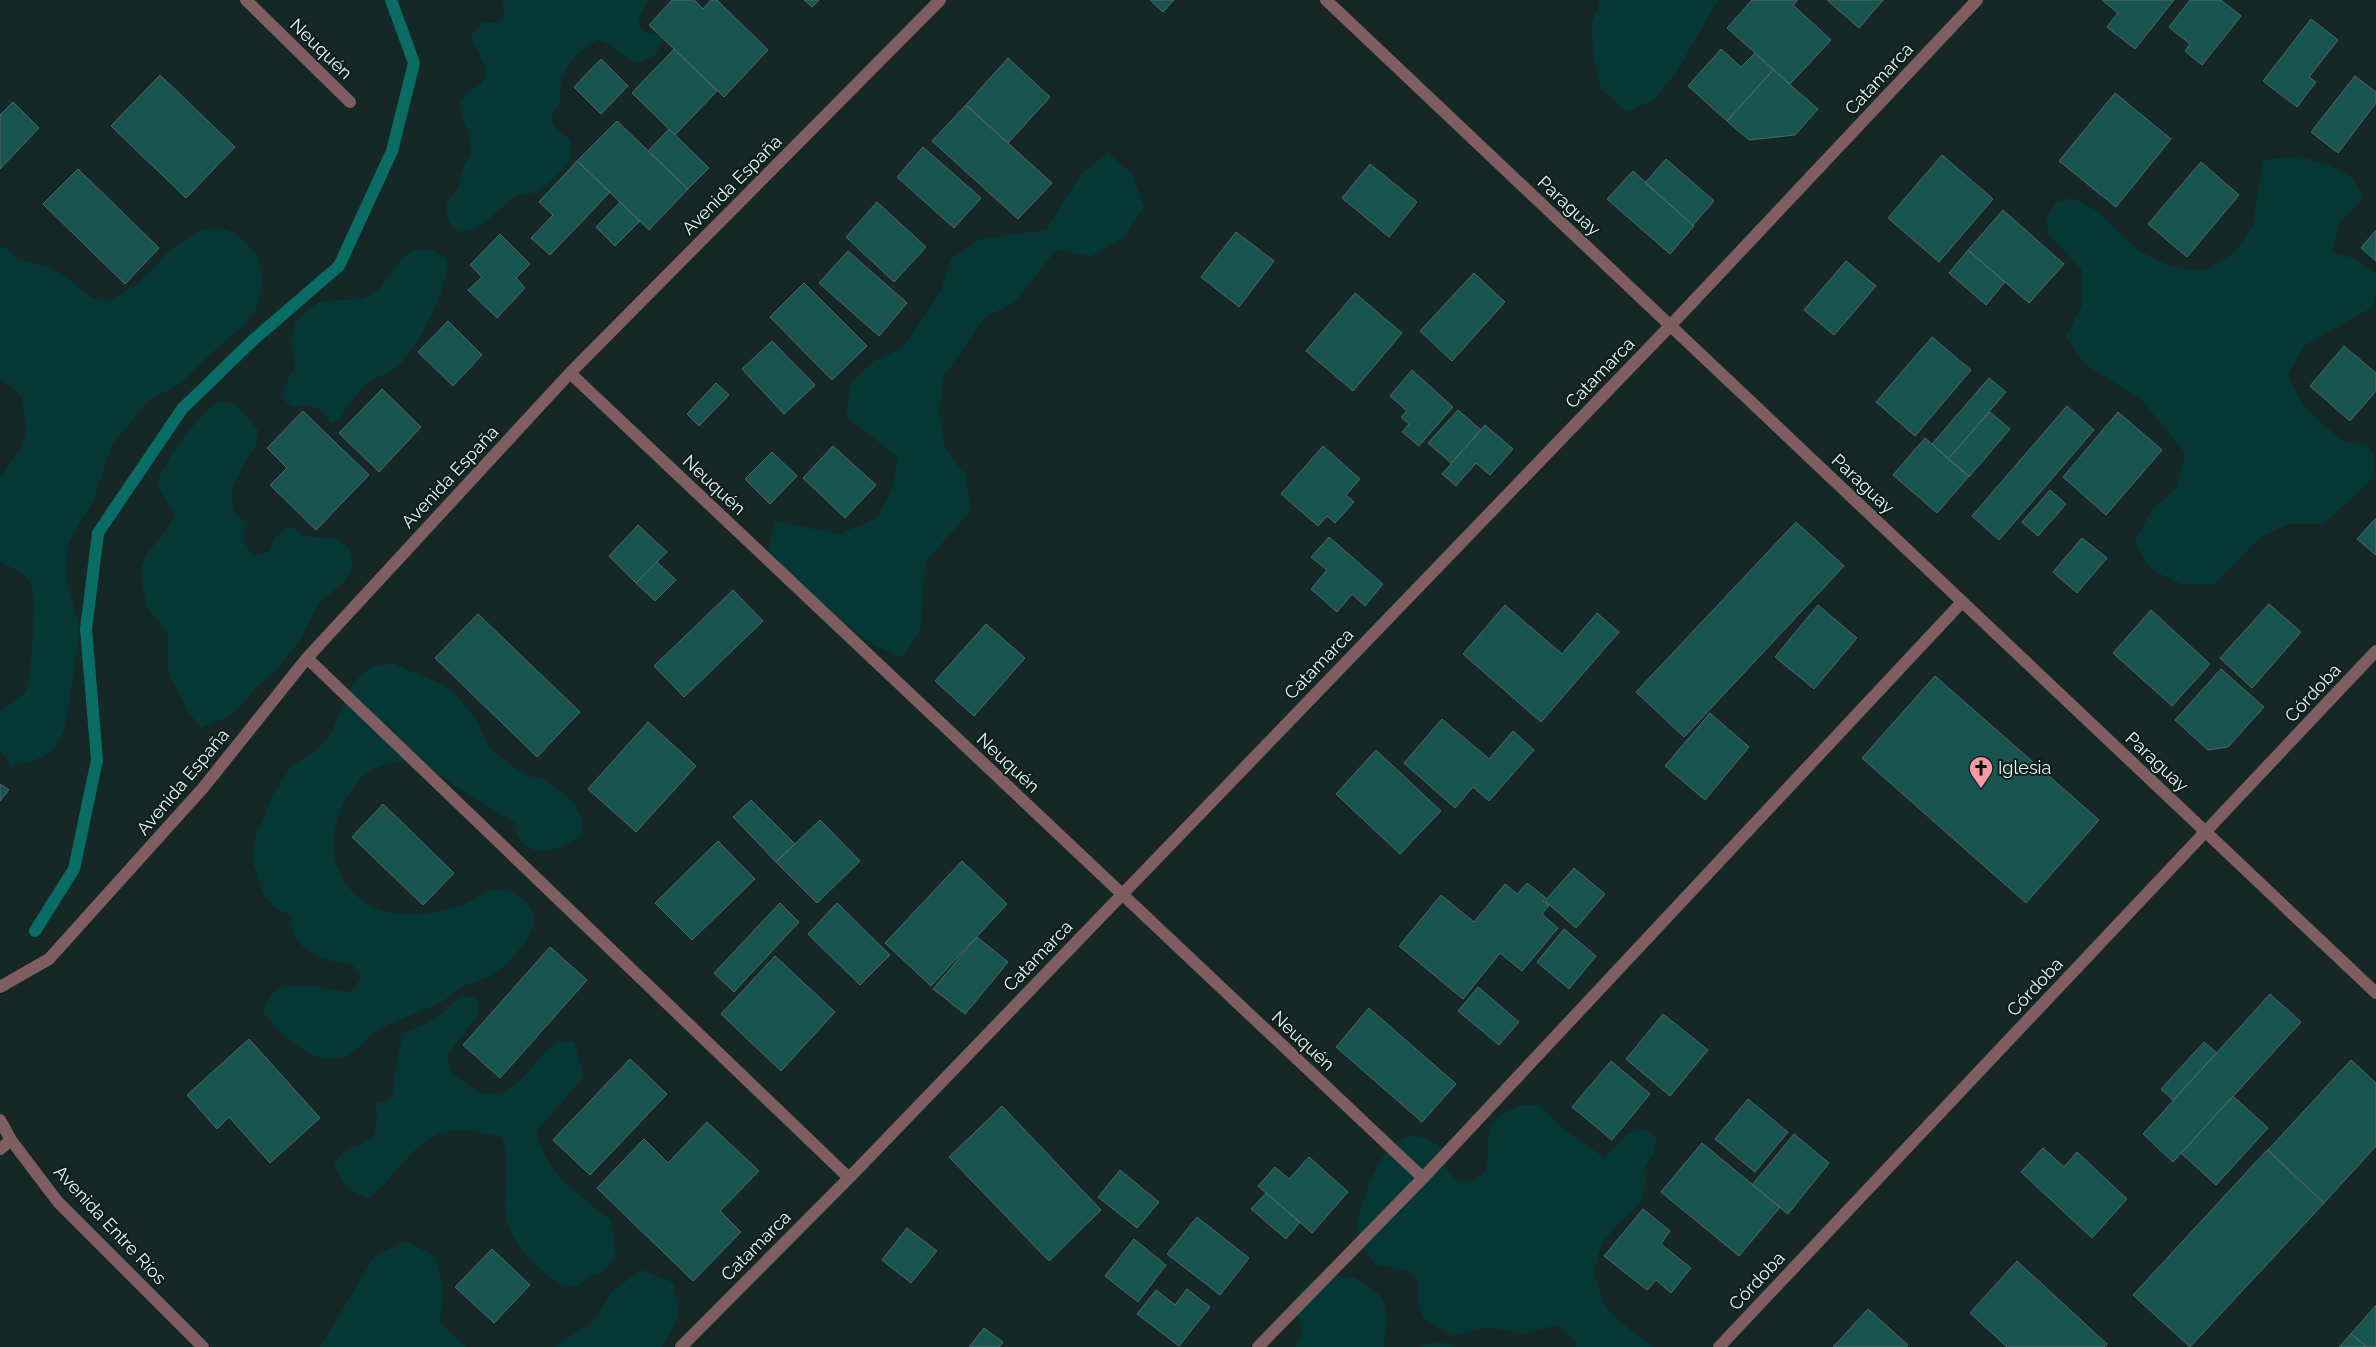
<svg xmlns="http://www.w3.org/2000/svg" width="2376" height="1347" viewBox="0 0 2376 1347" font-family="Raleway,sans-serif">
<rect width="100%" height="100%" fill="#162826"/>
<path fill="#053834" d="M502 0H648L639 18V27L646 32 662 37 663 41 654 56 638 63C623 57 614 45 598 40 577 47 555 78 561 101L552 116 553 125 571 141V158C561 171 551 186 535 192 527 195 520 193 513 198 494 213 450 262 446 204L462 182 459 178C462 168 469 159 471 149 473 137 461 119 459 103L470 90 481 84 485 77V68L471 34 484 22 496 23 503 19 505 10Z
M1601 0H1718L1677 71 1655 99 1627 112 1601 89 1593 56 1592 22Z
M1108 153 1132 174 1144 207 1124 238 1091 256 1056 250 1015 302 984 318 944 376 939 409 944 446 965 475 971 511 925 562 920 631 902 658 872 644 789 580 768 553 774 521 839 534 877 518 892 489 898 457 846 417 851 383 874 361 903 348 941 291 951 259 980 239 1046 230 1081 174Z
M2299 156 2331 166 2353 178 2363 198 2340 222 2332 253 2354 258 2376 274V294L2371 308 2304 346 2288 374 2302 405 2325 426 2342 441 2368 445 2374 456 2372 479 2324 524H2289L2259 538 2213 585 2181 584 2150 569 2135 541 2151 511 2177 487 2185 453 2142 400 2086 365 2066 337 2082 305V270L2049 235 2046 219 2056 202 2073 198 2097 211 2139 251 2169 266 2203 271 2234 253 2253 226 2263 160Z
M217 227 235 233 247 243 257 257 262 274 261 291 256 309 246 323 206 358 180 384 149 400 112 445 94 499 68 544 66 579 80 629 65 727 58 744 46 755 30 762 11 766 0 750V712C8 703 19 701 26 690 31 684 36 596 32 587 27 573 12 568 0 562V478L21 448 26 432 22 398 11 386 0 379V246L7 249 17 258 50 268 64 276 92 298 108 301 137 285 171 249 200 230Z
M416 249 433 251 447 259C449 288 417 353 393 370 388 374 381 375 376 378 359 388 348 404 339 421L331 423 320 409 303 405 294 407 287 403 283 396 284 388 295 366 291 341 295 324 307 311 321 301 363 299 378 291 402 258Z
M220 401 236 404 258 430 256 447 245 461 231 493 233 510 245 522 243 540 252 555 269 552 275 537 290 526 304 536 338 539 350 549 352 567 344 582 318 604 302 637 280 666 255 689 232 715 201 728 190 714 171 678 168 669V635L147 606 140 572 146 555 166 530 175 515 157 485C165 457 196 418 220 401Z
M391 663 440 683 454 692 475 718 490 749 518 770 532 777 548 781 574 803 581 818 583 834C565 846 536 863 519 838 517 834 516 827 514 822 497 812 480 802 463 791 451 783 440 774 428 767 407 756 376 763 360 779 356 784 352 791 348 796 337 812 329 842 335 861 355 920 408 922 459 906 471 903 481 892 493 890 516 887 541 906 531 931 526 944 506 966 495 973 486 979 474 982 464 986 456 990 450 997 443 1001 422 1012 397 1019 377 1031 361 1041 352 1061 331 1059 305 1058 277 1032 263 1011 265 1007 267 1001 270 997 286 974 329 992 352 992L361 978 352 964C331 963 301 954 293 932 291 927 292 921 291 916L276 908 264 896 253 862V844L272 796 291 767 319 748 330 736 349 690 360 676 373 666Z
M460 996 477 998 478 1014 447 1056 452 1074C460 1079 469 1086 478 1091 510 1108 535 1058 557 1041L574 1042 584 1077 536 1132C548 1176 577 1193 611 1220L616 1256 605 1271 589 1276 576 1287C556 1285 552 1279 537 1266 483 1215 518 1192 502 1137 491 1135 479 1131 468 1130 417 1126 403 1172 369 1198 346 1191 343 1184 334 1163L345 1150 361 1144 374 1136 377 1120 375 1103 391 1099C397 1076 395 1054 405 1032 428 1026 443 1013 460 996Z
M1523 1105H1540L1564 1130 1605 1158 1627 1134 1643 1129 1657 1137 1653 1154 1644 1169 1645 1185 1641 1202 1616 1226 1604 1241 1597 1258 1594 1276 1606 1307 1618 1320 1653 1347H1576V1342L1557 1325 1522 1334 1488 1327 1453 1336 1424 1319 1418 1302 1419 1284 1409 1271 1375 1264C1369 1255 1360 1245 1358 1234 1355 1222 1362 1207 1365 1196 1379 1158 1399 1114 1443 1149L1445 1167 1456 1180 1473 1181 1486 1171C1492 1134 1479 1120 1523 1105Z
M405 1241 435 1256 443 1289 440 1323 466 1347H320L375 1256Z
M642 1270 674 1283 679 1316 664 1344 661 1347H555L594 1321 612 1291Z
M1321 1275 1355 1278 1370 1287 1382 1298 1387 1314 1384 1347H1296L1303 1331 1297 1315 1296 1297 1306 1284Z
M1434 1342 1451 1344 1453 1347H1419Z"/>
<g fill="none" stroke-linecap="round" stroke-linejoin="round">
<path stroke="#096c65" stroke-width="12" d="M35 931 74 869 97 760 86 629 98 533 182 409 252 341 339 266 392 151 414 63 391 0"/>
</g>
<path fill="#185550" stroke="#536765" d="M672 0H694L703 9 711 0H717L768 50 724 97 649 25Z
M804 0H819L812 7Z
M1150 0H1174L1163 12Z
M1752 0H1798L1793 5 1831 40 1790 84 1727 28Z
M1827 0H1883L1859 28Z
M2102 0H2174L2135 49 2107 27 2118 13Z
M2190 0H2221L2241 16 2202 65 2185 51 2190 44 2169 27Z
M2311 19 2338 40 2309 77 2316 82 2297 107 2263 81Z
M674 49 717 91 675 135 632 93Z
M1721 49 1741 67 1755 53 1773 70 1727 121 1688 86Z
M1008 58 1050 97 1008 143 966 105Z
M601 59 628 86 601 114 574 87Z
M1773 70 1818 109 1795 135 1749 140 1727 121Z
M160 75 235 147 186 198 111 126Z
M2355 76 2376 92V103L2338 153 2311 132Z
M2115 93 2171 139 2116 207 2059 161Z
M13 102 39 128 0 169V115Z
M966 105 1052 183 1018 219 932 141Z
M617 121 688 189 649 230 577 161Z
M669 129 709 168 688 189 648 151Z
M923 147 981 198 954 228 897 177Z
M1942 155 1993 199 1939 262 1888 218Z
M1666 159 1714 201 1693 225 1645 183Z
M577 161 610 192 550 255 531 238 553 215 539 202Z
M2201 162 2239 195 2187 257 2148 224Z
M1370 164 1417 202 1389 237 1342 198Z
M78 169 159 248 125 284 43 204Z
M1633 171 1694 226 1670 254 1607 199Z
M620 202 640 221 615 246 596 227Z
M877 202 926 247 894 282 846 237Z
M2003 210 2064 264 2029 303 1968 250Z
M2376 230V261L2361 248Z
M1236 232 1274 261 1239 307 1201 277Z
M500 234 530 264 516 278 525 288 497 318 468 290 482 277 470 265Z
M1968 250 2005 282 1986 305 1949 273Z
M848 251 907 303 879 336 819 283Z
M1846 261 1876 286 1834 335 1804 310Z
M1474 273 1505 302 1452 361 1420 331Z
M804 283 867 346 832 380 770 317Z
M1355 293 1402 333 1353 391 1306 351Z
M448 321 482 355 453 386 418 352Z
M1932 337 1971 370 1915 436 1876 402Z
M772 341 815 385 784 414 742 369Z
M2344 346 2376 373V391L2350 421 2310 386Z
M1412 370 1453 407 1419 446 1402 432 1409 424 1401 417 1407 411 1390 396Z
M1989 378 2006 392 1948 459 1932 444Z
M716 383 729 395 699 426 687 414Z
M382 389 421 427 379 472 339 433Z
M2067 406 2094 430 1999 540 1972 516Z
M1458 410 1481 430 1451 463 1428 443Z
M303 411 369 475 316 530 270 485 287 468 267 448Z
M1990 412 2010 429 1969 477 1948 459Z
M2118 412 2162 450 2106 515 2063 477Z
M1485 425 1513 449 1490 475 1476 463 1456 486 1442 474Z
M1925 438 1969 476 1937 513 1893 475Z
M833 446 876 485 845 518 803 478Z
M1323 446 1360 479 1346 495 1354 502 1335 523 1327 516 1318 526 1281 494Z
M772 452 797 476 770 504 745 479Z
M2050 490 2066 504 2038 536 2022 522Z
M2376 518V555L2357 539Z
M1796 522 1844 566 1684 737 1636 692Z
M638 525 667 552 636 583 609 556Z
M1329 537 1383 584 1365 606 1352 594 1337 612 1311 589 1327 570 1311 557Z
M2082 538 2107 558 2077 593 2053 572Z
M657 562 676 580 655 601 636 583Z
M733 590 763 621 684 697 654 666Z
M2269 604 2301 632 2252 688 2220 658Z
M1505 605 1562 654 1597 613 1619 632 1541 722 1463 654Z
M1818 605 1857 638 1814 689 1775 657Z
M2151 610 2210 664 2172 706 2113 653Z
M478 614 580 712 537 757 435 658Z
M986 624 1025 658 974 716 935 681Z
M2221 669 2264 707 2228 747 2208 750 2175 720Z
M1935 676 2099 820 2026 903 1862 758Z
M1710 713 1749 747 1705 800 1665 766Z
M1442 719 1489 759 1513 731 1534 750 1489 801 1473 787 1455 808 1404 763Z
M648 722 696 766 636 832 588 789Z
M1376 750 1441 811 1400 854 1336 794Z
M0 784 9 790 0 801Z
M751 800 795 844 776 862 733 817Z
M383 804 454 873 423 905 352 837Z
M820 820 860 861 817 903 776 862Z
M718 841 755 879 692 940 655 903Z
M962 861 1007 904 931 986 885 943Z
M1574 868 1605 894 1576 928 1545 901Z
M1527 883 1546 898 1543 901 1549 905 1542 914 1558 928 1522 971 1500 953 1463 999 1399 946 1441 895 1474 922 1505 884 1517 894Z
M780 903 799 922 734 992 714 973Z
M837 903 890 955 860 985 808 934Z
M1564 929 1596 956 1569 989 1537 962Z
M977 937 1008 962 965 1014 933 989Z
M550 947 587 980 500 1078 463 1045Z
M775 956 835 1012 781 1071 721 1014Z
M1478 987 1519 1022 1499 1045 1458 1011Z
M2270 994 2301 1022 2173 1162 2143 1134Z
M1369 1008 1456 1084 1422 1122 1336 1047Z
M1663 1014 1708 1050 1670 1096 1626 1059Z
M249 1039 320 1118 270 1163 229 1117 217 1129 187 1095Z
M2204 1042 2217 1053 2173 1100 2161 1089Z
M630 1059 667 1094 590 1175 553 1140Z
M2351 1060 2376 1083V1146L2324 1203 2268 1150Z
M1611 1061 1650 1094 1612 1140 1572 1107Z
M2233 1096 2268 1128 2216 1185 2181 1153Z
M1748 1099 1788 1132 1755 1172 1715 1139Z
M1002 1106 1101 1210 1049 1261 949 1157Z
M707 1122 759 1171 720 1211 741 1232 693 1281 597 1188 644 1139 668 1163Z
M1794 1134 1829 1163 1788 1214 1752 1185Z
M1702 1143 1780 1207 1739 1256 1661 1192Z
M2043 1148 2064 1167 2077 1152 2127 1199 2092 1238 2021 1172Z
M2267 1150 2324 1203 2190 1347 2133 1295Z
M1309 1157 1348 1192 1312 1233 1258 1186 1275 1167 1289 1179Z
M1120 1170 1159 1202 1137 1228 1098 1197Z
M1266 1193 1300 1222 1286 1239 1251 1209Z
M1643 1209 1670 1231 1661 1244 1691 1268 1671 1293 1656 1280 1647 1290 1604 1256Z
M1197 1217 1249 1258 1220 1295 1167 1254Z
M907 1228 937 1251 911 1283 882 1260Z
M1134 1239 1166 1265 1138 1302 1105 1276Z
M492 1249 530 1285 494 1323 455 1287Z
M2017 1261 2107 1344 2104 1347H2007L1970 1313Z
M1187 1289 1210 1307 1179 1346 1137 1314 1156 1290 1175 1305Z
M2376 1305V1347H2367L2351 1334Z
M1868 1309 1908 1345 1906 1347H1833Z
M984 1328 1003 1342 999 1347H969Z
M2351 1334 2367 1347H2339Z"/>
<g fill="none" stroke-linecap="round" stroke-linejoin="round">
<path stroke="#7f5d60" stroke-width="12" d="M246 0 350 102
M1326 0 2376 993
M570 373 1423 1178
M307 658 849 1178
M0 987 49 959 203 788 307 658 570 373 940 0
M0 1120 11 1140 58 1202 203 1347
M0 1149 11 1140
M681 1347 849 1178 1670 326 1977 0
M1258 1347 1423 1178 1962 602
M1719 1347 2376 651"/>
</g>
<defs>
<g id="church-pin" transform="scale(1.25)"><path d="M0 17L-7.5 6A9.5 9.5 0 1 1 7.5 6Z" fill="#f49aa4" stroke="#0c1e1c"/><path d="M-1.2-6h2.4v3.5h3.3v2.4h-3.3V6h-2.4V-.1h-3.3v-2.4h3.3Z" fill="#111"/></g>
</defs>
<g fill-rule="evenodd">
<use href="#church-pin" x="1981" y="768"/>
</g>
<g text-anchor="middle" stroke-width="4" stroke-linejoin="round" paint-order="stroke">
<g font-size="18" fill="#ebf6f5" stroke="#0c1e1c">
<text transform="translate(321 49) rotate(44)" y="6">Neuquén</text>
<text transform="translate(1879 79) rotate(-47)" y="6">Catamarca</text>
<text transform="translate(732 185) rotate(-45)" y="6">Avenida España</text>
<text transform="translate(1569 206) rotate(43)" y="6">Paraguay</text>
<text transform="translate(1600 373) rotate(-46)" y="6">Catamarca</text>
<text transform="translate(450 477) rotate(-47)" y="6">Avenida España</text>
<text transform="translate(1863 484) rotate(43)" y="6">Paraguay</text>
<text transform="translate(714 485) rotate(43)" y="6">Neuquén</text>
<text transform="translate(1319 664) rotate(-46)" y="6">Catamarca</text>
<text transform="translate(2313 693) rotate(-47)" y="6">Córdoba</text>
<text transform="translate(2157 762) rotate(43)" y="6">Paraguay</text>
<text transform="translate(1008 763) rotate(43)" y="6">Neuquén</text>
<text transform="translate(183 782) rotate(-50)" y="6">Avenida España</text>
<text transform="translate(1038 956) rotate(-46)" y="6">Catamarca</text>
<text transform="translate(2035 987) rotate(-47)" y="6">Córdoba</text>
<text transform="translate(1303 1041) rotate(43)" y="6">Neuquén</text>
<text transform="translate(110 1225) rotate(47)" y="6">Avenida Entre Ríos</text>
<text transform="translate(756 1246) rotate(-45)" y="6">Catamarca</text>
<text transform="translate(1757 1281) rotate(-47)" y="6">Córdoba</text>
</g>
<g font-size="18" fill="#ebf6f5" stroke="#0c1e1c" text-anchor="start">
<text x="1998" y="774">Iglesia</text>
</g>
</g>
</svg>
